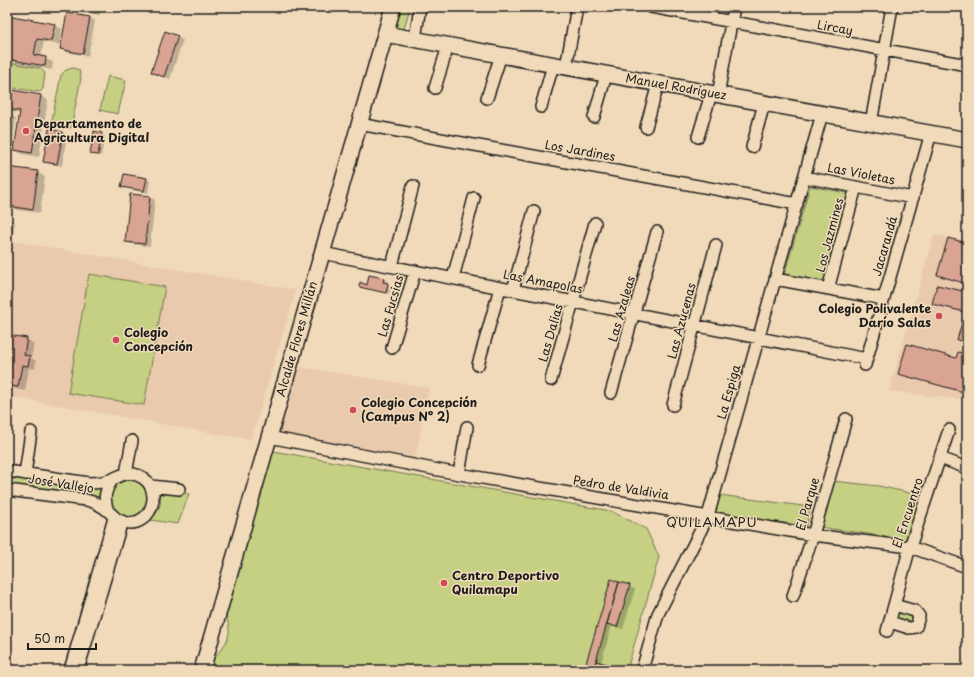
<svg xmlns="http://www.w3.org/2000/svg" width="974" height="677" viewBox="0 0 974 677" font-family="'Playpen Sans',sans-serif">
<rect width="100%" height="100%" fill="#f1dab9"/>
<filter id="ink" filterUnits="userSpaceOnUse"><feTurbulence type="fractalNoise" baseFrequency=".025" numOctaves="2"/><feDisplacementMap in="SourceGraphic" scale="8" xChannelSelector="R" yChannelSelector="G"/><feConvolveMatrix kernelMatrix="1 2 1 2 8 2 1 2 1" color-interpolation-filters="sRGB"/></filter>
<g filter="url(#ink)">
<path fill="#eacaad" d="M934 235 967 241V400L889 391Z
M7 240 296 290 251 440 7 396Z
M294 366 429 388 415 459 276 432Z"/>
<path fill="#c5d083" stroke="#707650" d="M72 7H101L99 14 78 11Z
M398 7H410L403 33 389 30Z
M7 62 40 68 45 73 43 89 40 92 7 87Z
M73 68 79 70 81 78 71 128 51 124 61 75 66 70Z
M108 76 126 80 118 114 100 110Z
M810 186 852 194 825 284 784 276Z
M89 274 165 287 144 405 68 393Z
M273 451 611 511 646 529 659 557 627 670H209C216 647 238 644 225 614Z
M7 475 109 484 105 507 7 488Z
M108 498a21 21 0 1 1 42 0a21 21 0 1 1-42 0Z
M833 481 879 486 923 496 909 540 819 527Z
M158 490 189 494 178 524 150 520C159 512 164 501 158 490Z
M719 495 811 507 806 526 713 513Z
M897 610 915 615 912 624 894 618Z"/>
<path fill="#0003" d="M7 16 54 25 62 29 59 45 44 42 41 57 53 62 52 70 7 61Z
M90 18 95 21 88 56 66 52 61 49Z
M166 32 183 40 170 79 152 72Z
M7 90 41 96 48 100 39 157 22 154 15 150 21 114 7 111Z
M7 114 16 118 10 160 7 159Z
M95 132 105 136 101 156 91 153Z
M62 133 67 136 62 166 50 164 44 161Z
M7 168 37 172 45 177 40 213 17 210 10 206 11 201 7 200Z
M146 179 150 181 148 193 122 187Z
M150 197 155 200 150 246 131 244 126 241Z
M7 219 15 222 13 235 7 234Z
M967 244V284L938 274Z
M384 279 387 281 386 284 391 286 389 294 360 287H367Z
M967 293V344L958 340 965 313 933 303Z
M7 336 27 339 34 344 31 358 36 361 35 369 29 368 25 391 7 387Z
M967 355V393L900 373 957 359Z
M612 581 635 589 623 629 612 626 601 663 612 668 611 670H585Z"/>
<path fill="#daa492" stroke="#1c1c1c" d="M67 13 90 17 83 54 60 49Z
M7 15 55 24 51 41 37 39 34 55 46 57 45 66 7 59Z
M165 31 178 36 164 77 151 72Z
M7 89 41 95 32 153 14 150 20 111 7 109Z
M7 113 11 114 7 142Z
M49 129 63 132 57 164 43 162Z
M94 131 102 133 98 155 90 154Z
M7 167 38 171 33 210 9 206 11 192H7Z
M124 174 147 178 144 191 121 187Z
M130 194 150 196 145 244 125 242Z
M948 238 967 243V284L937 275Z
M369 275 384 278 383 282 388 283 386 293 359 287 360 282 367 285Z
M937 285 967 292V343L957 340 965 312 932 304Z
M7 335 27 338 24 355 30 356 28 366 22 365 18 387 7 385Z
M907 344 956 358 958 352 967 354V393L898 374Z
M611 579 619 582 596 661 593 670H584Z
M619 582 630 585 617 627 607 624Z
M596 661 607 664 605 670H593Z"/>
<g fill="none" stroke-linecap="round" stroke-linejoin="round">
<g stroke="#1c1c1c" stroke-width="14">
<path id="street" d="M651 7 967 65
M415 39 420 7
M566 67 577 7
M435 88 448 46
M718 95 734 7
M487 98 501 55
M541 107 553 65
M594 117 606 75
M871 123 892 7
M359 124 797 204
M646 127 658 84
M698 137 711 94
M752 147 764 104
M804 177 913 198
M322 253 867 359
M392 266 413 186
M453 278 474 198
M775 279 884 299
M828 289 856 187
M513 290 534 211
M392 348 415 271
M478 365 500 288
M865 365 931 133
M551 380 595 223
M611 393 657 232
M673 405 716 245
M269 437 459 474 813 535 910 547 967 567
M940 458 967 468
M7 471 89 483C97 483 105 482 113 479 120 476 125 472 133 474 166 480 155 530 123 522 116 520 113 515 108 511 101 505 95 502 86 500L7 490
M25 474 31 432
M126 474 132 441
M459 474 467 427
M151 486 179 489
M108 511C103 498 105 490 113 479
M793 596 813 535 846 419
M890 622 909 628 916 627 919 616 915 611 894 605
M887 631 910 547 949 430
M70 670 114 518
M78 670 122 521
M642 670 658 614 708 516 822 114"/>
</g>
<g stroke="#1c1c1c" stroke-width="18">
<path id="secondary" d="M385 34 967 140
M202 670 393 7"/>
</g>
<use href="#street" stroke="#f1dab9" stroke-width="11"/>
<use href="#secondary" stroke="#f1dab9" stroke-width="15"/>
</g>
</g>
<g fill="#d1495b" stroke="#f1dab9" stroke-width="1.5">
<circle cx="26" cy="131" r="4"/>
<circle cx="939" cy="316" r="4"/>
<circle cx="116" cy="340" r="4"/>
<circle cx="353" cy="410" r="4"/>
<circle cx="444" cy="583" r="4"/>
</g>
<g text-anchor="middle" stroke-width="3" stroke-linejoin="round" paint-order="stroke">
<g font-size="12" fill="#1c1c1c" stroke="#f1dab9">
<text transform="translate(835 28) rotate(10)" y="4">Lircay</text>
<text transform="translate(676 87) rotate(10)" y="4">Manuel Rodríguez</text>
<text transform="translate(580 151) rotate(10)" y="4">Los Jardines</text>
<text transform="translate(861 174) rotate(11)" y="4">Las Violetas</text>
<text transform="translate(830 235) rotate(-75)" y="4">Los Jazmines</text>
<text transform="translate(885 246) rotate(-74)" y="4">Jacarandá</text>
<text transform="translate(543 282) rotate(11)" y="4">Las Amapolas</text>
<text transform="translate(391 306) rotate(-74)" y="4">Las Fucsias</text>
<text transform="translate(622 309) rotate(-74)" y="4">Las Azaleas</text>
<text transform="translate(682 321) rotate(-75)" y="4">Las Azucenas</text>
<text transform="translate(551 333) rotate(-74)" y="4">Las Dalias</text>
<text transform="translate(297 339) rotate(-74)" y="4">Alcalde Flores Millán</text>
<text transform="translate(729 392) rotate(-74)" y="4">La Espiga</text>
<text transform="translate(61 484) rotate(9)" y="4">José Vallejo</text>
<text transform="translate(621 488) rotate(9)" y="4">Pedro de Valdivia</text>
<text transform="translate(808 504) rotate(-74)" y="4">El Parque</text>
<text transform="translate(908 513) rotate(-72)" y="4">El Encuentro</text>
</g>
<g font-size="12" font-weight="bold" fill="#1c1c1c" stroke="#f1dab9" text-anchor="start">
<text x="34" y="128">Departamento de<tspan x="34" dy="14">Agricultura Digital</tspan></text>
<text x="931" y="313" text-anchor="end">Colegio Polivalente<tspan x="931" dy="14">Darío Salas</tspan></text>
<text x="124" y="337">Colegio<tspan x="124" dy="14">Concepción</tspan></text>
<text x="361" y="407">Colegio Concepción<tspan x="361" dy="14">(Campus N° 2)</tspan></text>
<text x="452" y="580">Centro Deportivo<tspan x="452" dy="14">Quilamapu</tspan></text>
</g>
<g font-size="13" letter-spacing="1" fill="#1c1c1c" stroke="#f1dab9">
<text x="712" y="527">QUILAMAPU</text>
</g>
</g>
<rect width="974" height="677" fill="none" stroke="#f1dab9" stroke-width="24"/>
<rect x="12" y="12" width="950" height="653" fill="none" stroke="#1c1c1c" stroke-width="1.5" filter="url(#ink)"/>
<path d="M28 643v6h68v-6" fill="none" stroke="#1c1c1c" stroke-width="2"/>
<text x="34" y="643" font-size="12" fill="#1c1c1c" stroke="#f1dab9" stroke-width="3" paint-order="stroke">50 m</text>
</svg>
